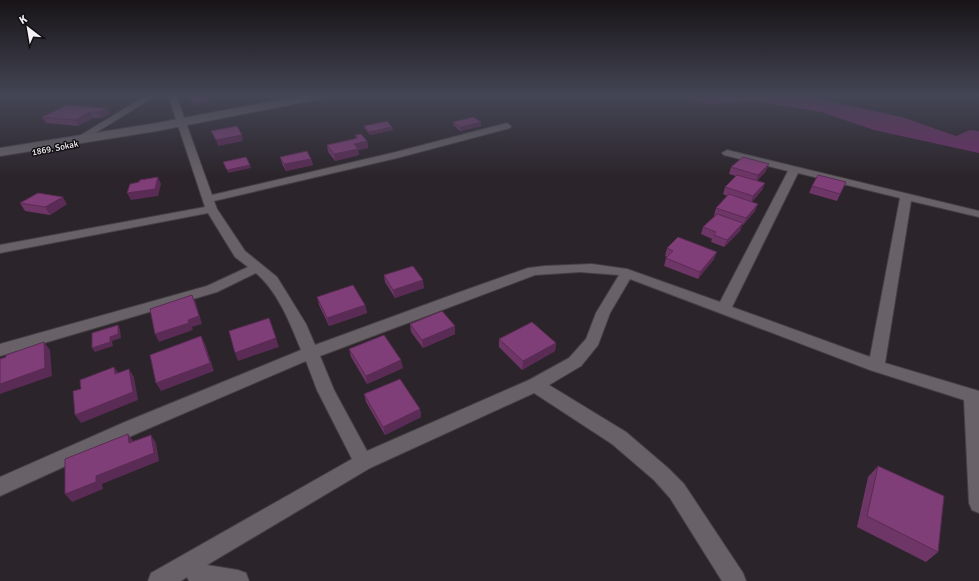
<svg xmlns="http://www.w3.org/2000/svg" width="979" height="581" viewBox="0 0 979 581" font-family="Signika,sans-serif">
<rect width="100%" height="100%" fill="#2b242a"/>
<path fill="#6f2e68" d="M672 95H799L902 117 956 136 970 130 979 131V153L874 130 821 112 755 101 709 104Z"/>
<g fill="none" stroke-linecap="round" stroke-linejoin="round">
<g stroke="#454044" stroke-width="2">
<path id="minor" d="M0 95H8L0 99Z
M147 95H157L79 143H73L71 141Z
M168 95H176L212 195 396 152 507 123 511 126 510 128 397 158 214 201 217 209 245 251 277 277 306 324 315 345 460 292 528 268 545 266 592 264 627 269 720 302 788 171 724 155 722 153 727 150 979 211V217L911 201 885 363 979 391V513L972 510 969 503 964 400 870 370 630 279 610 313 598 345 581 366 549 385 626 432 668 468 684 484 743 573 746 581H722L670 498 654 480 612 444 534 393 370 468 207 565 238 570 246 573 249 581H189L187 577 181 581H148L151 573 352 459 317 390 306 361 138 433 0 496V477L125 422 301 350C290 323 278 292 256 273L217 292 0 356V344L207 286 248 267 235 257 208 213 0 253V245L205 207ZM798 173 900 198 870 357 732 307ZM580 272 619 275 596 313 586 339 569 358 529 380 367 451 334 390 320 356 535 275Z"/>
</g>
<g stroke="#454044" stroke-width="2">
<path id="secondary" d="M305 95H331L325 98 157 131 0 156V148L157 123Z"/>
</g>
<use href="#minor" fill="#686167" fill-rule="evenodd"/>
<use href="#secondary" fill="#686167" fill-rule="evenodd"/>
</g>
<path fill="#6e3567" d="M67 105 110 114 101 118H93L78 126 46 123 42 117Z
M453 122H481V126L460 131 453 125Z
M364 126 393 130 370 135 365 129Z
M355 135 367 141 368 148 358 150 359 155 335 161 328 152 327 145 356 139Z
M280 157 311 159 313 165 286 171 282 164Z
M731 167 766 171 757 181 765 183 762 190 752 202 755 211 743 225H742L740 231 724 247 711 242 712 239 701 234 703 227 715 216 714 215 716 208 727 196 723 194 725 187 736 176 729 174Z
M846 182 837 201 809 193 812 186Z
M20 203 67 204 50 215 25 211Z
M667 248 714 259 698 279 664 266 666 258 667 257 665 256Z
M384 275 424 288 395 298 385 282Z
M317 297 365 305 367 313 329 326 319 305Z
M410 324 455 326V334L423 348 411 332Z
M499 339 556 343 555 351 522 370 499 347Z
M349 349 403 368 367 384 351 357Z
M364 394 420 409 421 417 385 435 366 402Z
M878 466 938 552 926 562 857 527 868 477Z"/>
<path fill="#5a2b54" d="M209 100 210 103 194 106 192 103Z
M107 108 110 114 101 118 98 112Z
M90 112 93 118 78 126 75 120Z
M481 122V126L460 131V127Z
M392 127 393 130 370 135 369 132Z
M242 135 243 141 218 146 216 140Z
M367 141 368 148 358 150 359 155 335 161 334 154 354 144Z
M311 159 313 165 286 171 284 164Z
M769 164 766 171 756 182 758 175Z
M250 165 251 168 228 173 227 170Z
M158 177 161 184 158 196 131 200 127 193Z
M765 183 762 190 751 203 753 196Z
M63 197 67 204 50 215 45 207Z
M758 204 755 211 743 225 746 218Z
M743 223 740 231 724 247 727 240Z
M717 252 714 259 698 279 700 272Z
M423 280 424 288 395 298 393 290Z
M192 295 196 303 202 324 192 327 193 330 159 342 155 334 188 320Z
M365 305 367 313 329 326 327 318Z
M118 325 120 329 121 338 112 341 113 346 95 352 92 348 110 337Z
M455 326V334L423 348 422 340Z
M201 336 205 344 214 371 161 391 156 383Z
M276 338 279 347 238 361 235 353Z
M44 342 50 350 52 376 0 394V384Z
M556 343 555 351 522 370 523 361Z
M401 360 403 368 367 384 366 376Z
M114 367 120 375 115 374Z
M129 369 134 377 138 400 81 423 75 415Z
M420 409 421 417 385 435 383 427Z
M128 434 134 442 129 443Z
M151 435 156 443 159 461 102 484 103 489 72 502 65 494Z"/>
<path fill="#803e78" stroke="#5a2b54" d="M192 95H207L209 100 192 103 190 96Z
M67 105 107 108 98 112H90L75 120 42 117Z
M473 117 481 122 460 127 453 122Z
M387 121 392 127 369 132 364 126Z
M237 126 242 135 216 140 211 131Z
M361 134 367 141 354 144 358 149 334 154 327 145 358 138 355 135Z
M307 151 311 159 284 164 280 157Z
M246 157 250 165 227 170 223 162Z
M743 157 769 164 758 175 731 167Z
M737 175 765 183 753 196 725 187Z
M818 175 846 182 840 194 812 186Z
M158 177 155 189 127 193 130 184 139 182 140 180Z
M38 193 63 197 45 207 20 203Z
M729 194 758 204 746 218 716 208Z
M717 214 743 223 727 240 714 235 716 232 703 227Z
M678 237 717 252 700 272 666 258 673 251 667 248Z
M413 266 423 280 393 290 384 275Z
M353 285 365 305 327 318 317 297Z
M192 295 199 316 188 320 189 323 155 334 150 309Z
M442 311 455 326 422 340 410 324Z
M269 318 276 338 235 353 229 331Z
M532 322 556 343 523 361 499 339Z
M118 325V334L110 337V342L92 348V333Z
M384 335 401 360 366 376 349 349Z
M201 336 210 363 156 383 150 355Z
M44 342 45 368 0 384V359L6 357V355Z
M114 367 115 374 129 369 133 392 75 415 73 391 81 389 80 380Z
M400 379 420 409 383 427 364 394Z
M128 434 129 443 151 435 154 453 96 476V482L65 494V459Z
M878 466 944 496 938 552 867 516Z"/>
<linearGradient id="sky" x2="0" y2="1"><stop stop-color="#181417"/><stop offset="0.54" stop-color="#444555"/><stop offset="1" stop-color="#444555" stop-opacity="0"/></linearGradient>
<rect width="979" height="177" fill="url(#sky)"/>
<g text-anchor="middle" stroke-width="3" stroke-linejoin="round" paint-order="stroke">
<g font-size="9" fill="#f5f1f4" stroke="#110f11">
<text transform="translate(55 148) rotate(-11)" y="3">1869. Sokak</text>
</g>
</g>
<g transform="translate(28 28) rotate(329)" stroke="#110f11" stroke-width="3" paint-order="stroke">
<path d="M0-3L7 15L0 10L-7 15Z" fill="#f5f1f4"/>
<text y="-6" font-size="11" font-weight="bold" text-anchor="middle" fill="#f5f1f4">K</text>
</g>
</svg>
